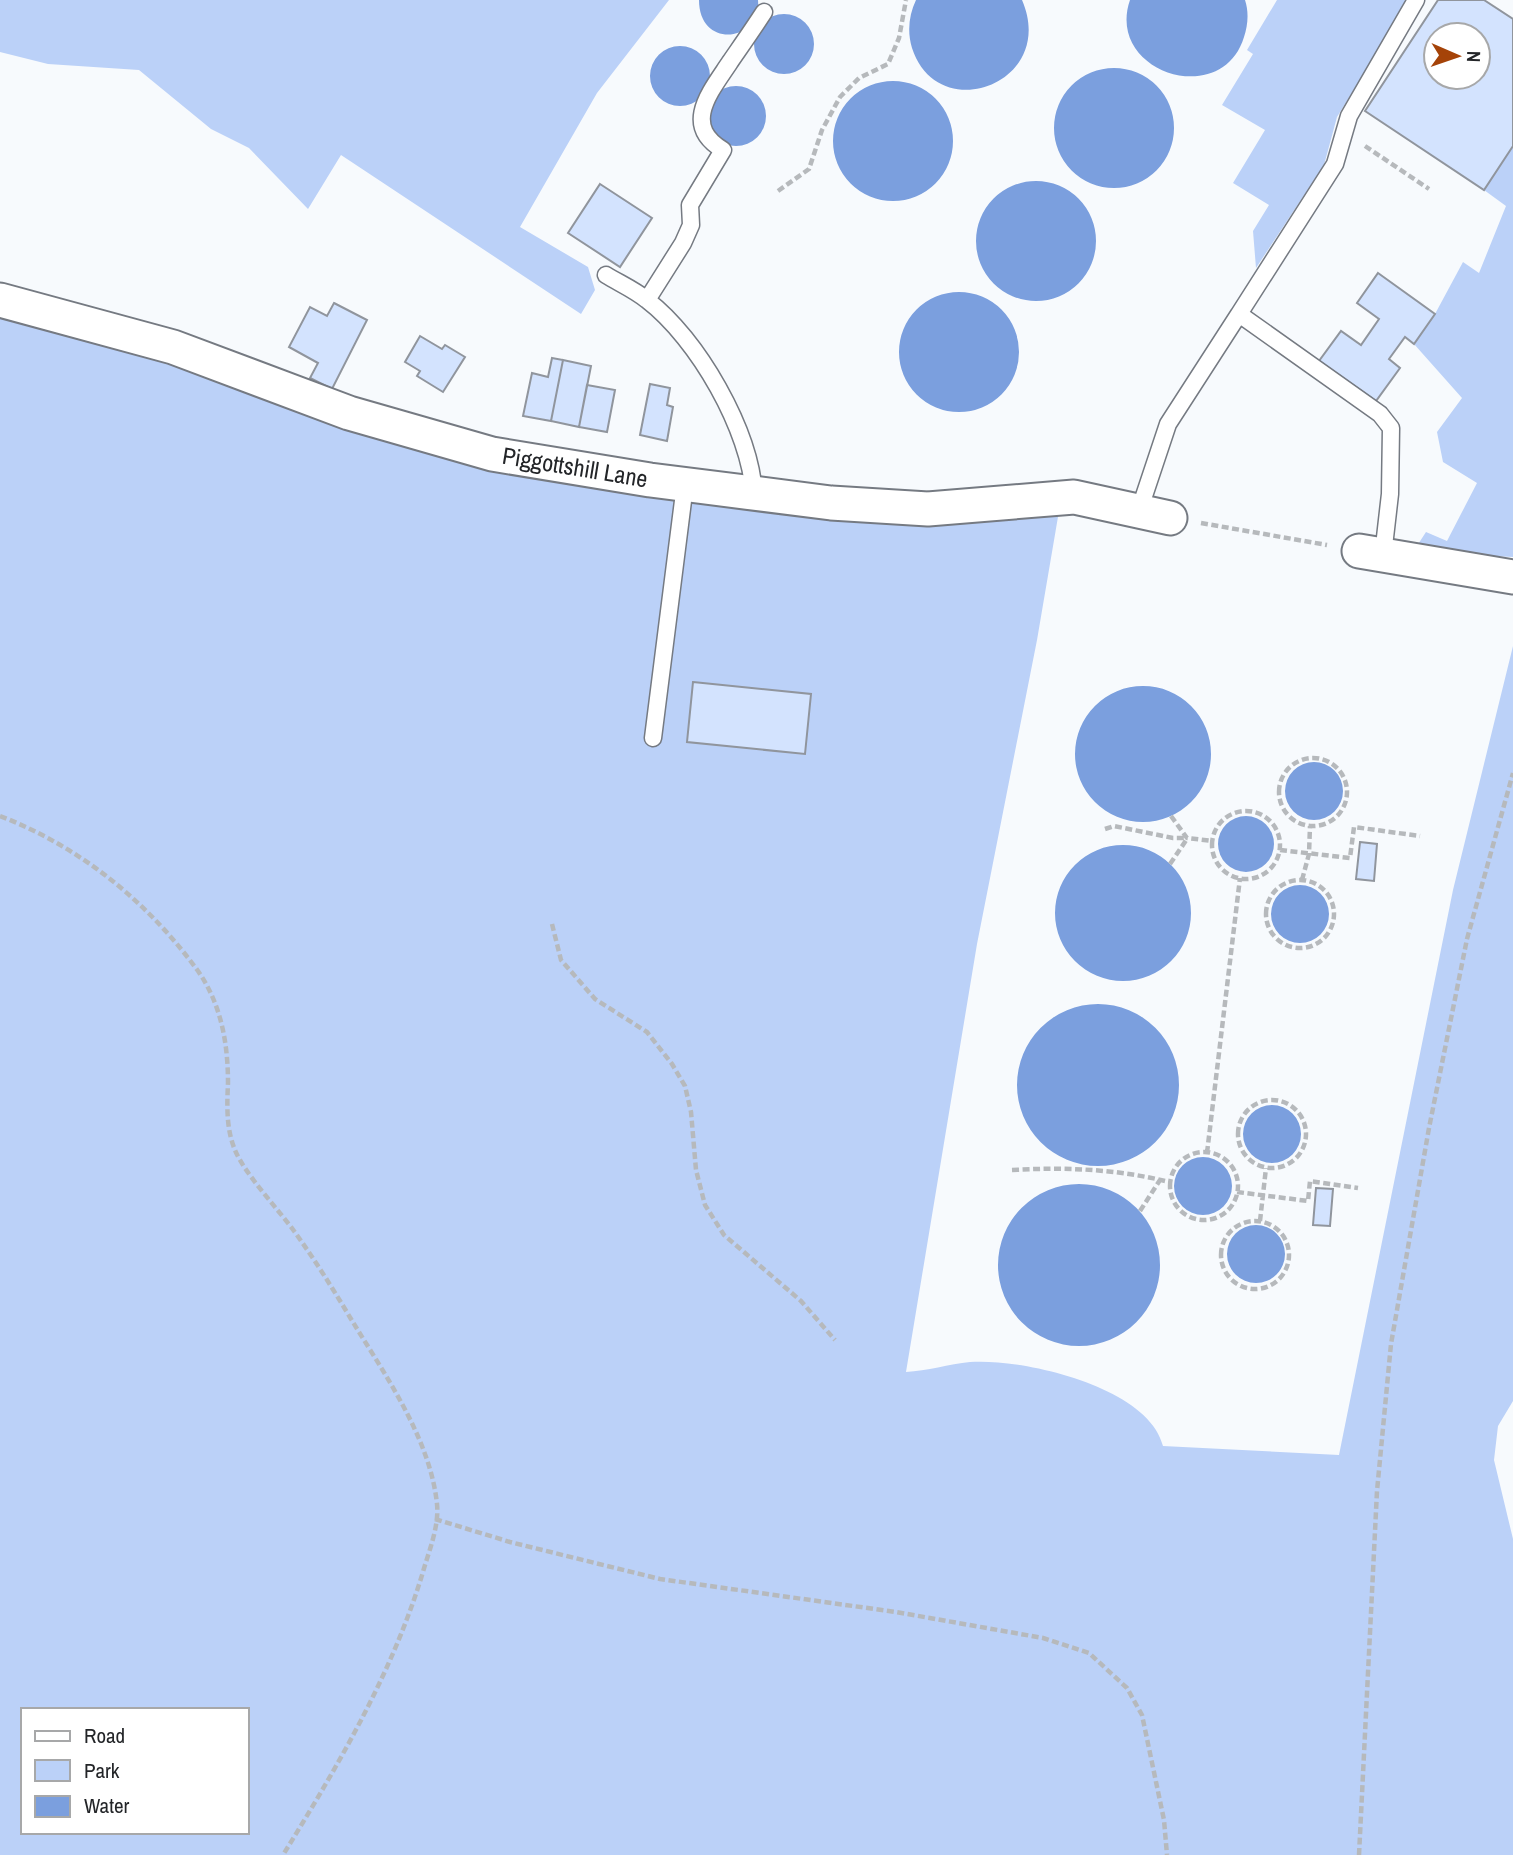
<svg xmlns="http://www.w3.org/2000/svg" width="1513" height="1855" viewBox="0 0 1513 1855" font-family="'Archivo Narrow',sans-serif">
<rect width="100%" height="100%" fill="#f7fafd"/>
<path fill="#bbd1f8" fill-rule="evenodd" d="M0 0H669L597 93 520 227 588 267 595 290 581 314 341 155 308 209 249 148 211 129 139 70 48 64 0 52Z
M1277 0H1409L1337 117 1324 165 1256 268 1253 231 1269 205 1233 183 1265 130 1222 105 1253 54 1247 50Z
M1513 146V557L1413 552 1426 532 1447 541 1477 483 1443 462 1437 432 1462 398 1414 344 1435 314 1463 262 1479 273 1506 206 1484 190Z
M0 315 127 341 383 440 431 453 1059 511 1037 640 977 944 906 1372C927 1371 949 1364 970 1362 1022 1358 1149 1387 1163 1446L1339 1455 1453 890 1513 646V1401L1498 1426 1494 1460 1513 1539V1855H0ZM23 1710H247V1832H23Z"/>
<path fill="#7b9fde" d="M699 0H758C762 42 699 50 699 0Z
M916 0H1022C1058 83 938 128 912 48 907 31 909 15 916 0Z
M1130 0H1245C1249 12 1248 25 1244 37 1222 110 1105 72 1130 0Z
M754 44a30 30 0 1 1 60 0a30 30 0 1 1-60 0Z
M650 76a30 30 0 1 1 60 0a30 30 0 1 1-60 0Z
M1054 128a60 60 0 1 1 120 0a60 60 0 1 1-120 0Z
M833 141a60 60 0 1 1 120 0a60 60 0 1 1-120 0Z
M706 116a30 30 0 1 1 60 0a30 30 0 1 1-60 0Z
M976 241a60 60 0 1 1 120 0a60 60 0 1 1-120 0Z
M899 352a60 60 0 1 1 120 0a60 60 0 1 1-120 0Z
M1075 754a68 68 0 1 1 136 0a68 68 0 1 1-136 0Z
M1285 791a29 29 0 1 1 58 0a29 29 0 1 1-58 0Z
M1218 844a28 28 0 1 1 56 0a28 28 0 1 1-56 0Z
M1055 913a68 68 0 1 1 136 0a68 68 0 1 1-136 0Z
M1271 914a29 29 0 1 1 58 0a29 29 0 1 1-58 0Z
M1017 1085a81 81 0 1 1 162 0a81 81 0 1 1-162 0Z
M1243 1134a29 29 0 1 1 58 0a29 29 0 1 1-58 0Z
M1174 1186a29 29 0 1 1 58 0a29 29 0 1 1-58 0Z
M998 1265a81 81 0 1 1 162 0a81 81 0 1 1-162 0Z
M1227 1254a29 29 0 1 1 58 0a29 29 0 1 1-58 0Z"/>
<path fill="#d3e3fe" stroke="#90959d" stroke-width="2" fill-rule="evenodd" d="M1438 0H1484L1513 19V146L1484 190 1365 111ZM1436 35H1478V77H1436Z
M600 184 652 218 620 267 568 233Z
M1378 273 1435 314 1414 344 1405 337 1389 359 1400 368 1376 401 1319 361 1341 331 1361 345 1379 319 1357 303Z
M334 303 367 320 332 389 310 378 318 363 289 347 310 307 327 316Z
M420 336 442 349 445 345 465 357 443 392 417 376 420 371 405 362Z
M552 358 563 360 551 421 523 416 532 373 548 377Z
M563 360 591 366 579 427 551 421Z
M650 384 670 388 667 405 673 407 667 441 640 435Z
M587 385 615 390 607 432 579 427Z
M693 682 811 694 805 754 687 742Z
M1360 842 1377 844 1374 881 1356 879Z
M1316 1188 1333 1189 1330 1226 1313 1225Z"/>
<g fill="none" stroke-linecap="round" stroke-linejoin="round">
<g stroke="#757a82" stroke-width="19">
<path id="lane" d="M606 275C619 283 635 290 647 300 698 339 750 430 754 494
M647 300 683 243 691 225 690 205 723 150C681 125 711 91 730 62 741 46 753 29 764 12
M1239 314 1335 164 1349 116 1416 0
M1139 511 1168 424 1239 314 1380 414 1391 428 1390 494 1383 555
M653 738 685 485"/>
</g>
<g stroke="#757a82" stroke-width="37">
<g id="street">
<path id="s1" d="M0 300 173 347 349 413 492 454 650 480 831 503 928 509 1074 497 1170 518"/>
<path d="M1359 551 1513 577"/>
</g>
</g>
<path stroke="#b6b9bc" stroke-width="4.5" stroke-dasharray="7 3.5" stroke-linecap="butt" d="M1365 146 1429 189
M778 191 809 169 822 130 840 97 859 78 888 64 899 38 906 0
M1201 523 1327 545
M1279 792a34 34 0 1 1 68 0a34 34 0 1 1-68 0Z
M1212 845a34 34 0 1 1 68 0a34 34 0 1 1-68 0Z
M0 816C80 847 147 901 198 971 221 1004 228 1043 228 1083 227 1105 226 1129 235 1150 244 1173 278 1209 294 1231 315 1260 333 1289 351 1319 385 1375 430 1438 437 1504 439 1524 431 1546 425 1565 395 1669 339 1764 283 1855
M1171 816 1187 838 1212 841
M1105 829 1114 826 1173 838H1187
M1280 850 1350 858 1354 827 1420 836
M1170 864 1187 839
M1302 880 1309 854 1310 826
M1266 914a34 34 0 1 1 68 0a34 34 0 1 1-68 0Z
M552 924 561 960 595 999 647 1032 672 1064 685 1086 691 1112 696 1170 705 1205 724 1235 801 1301 835 1340
M1238 1134a34 34 0 1 1 68 0a34 34 0 1 1-68 0Z
M1170 1186a34 34 0 1 1 68 0a34 34 0 1 1-68 0Z
M1207 1153 1240 878
M1012 1170C1066 1167 1118 1169 1169 1182
M1237 1192 1308 1201 1310 1181 1358 1188
M1140 1211 1160 1180
M1260 1221 1266 1168
M1221 1255a34 34 0 1 1 68 0a34 34 0 1 1-68 0Z
M435 1519 510 1542 660 1579 896 1612 1043 1638 1089 1653 1127 1688 1142 1715 1164 1820 1167 1855
M1359 1855 1377 1491 1391 1344 1429 1128 1467 939 1513 773"/>
<use href="#lane" stroke="#fff" stroke-width="16"/>
<use href="#street" stroke="#fff" stroke-width="33"/>
</g>
<g text-anchor="middle" stroke-width="6" stroke-linejoin="round" paint-order="stroke">
<g font-size="24" fill="#232528" stroke="#fff">
<text dy="8" stroke="none"><textPath href="#s1" startOffset="600">Piggottshill Lane</textPath></text>
</g>
</g>
<rect x="21" y="1708" width="228" height="126" fill="#ffffff" stroke="#a7a8a9" stroke-width="2"/>
<rect x="35" y="1731" width="35" height="10" fill="#ffffff" stroke="#a7a8a9" stroke-width="2"/>
<text x="84" y="1743" font-size="21" fill="#232528">Road</text>
<rect x="35" y="1760" width="35" height="21" fill="#bbd1f8" stroke="#a7a8a9" stroke-width="2"/>
<text x="84" y="1778" font-size="21" fill="#232528">Park</text>
<rect x="35" y="1796" width="35" height="21" fill="#7b9fde" stroke="#a7a8a9" stroke-width="2"/>
<text x="84" y="1813" font-size="21" fill="#232528">Water</text>
<g transform="translate(1457 56) rotate(92)"><circle r="33" fill="#ffffff" stroke="#a7a8a9" stroke-width="2"/>
<path d="M0-5L12 26L0 18L-12 26Z" fill="#a54308"/>
<text y="-10" font-size="19" font-weight="bold" text-anchor="middle" fill="#232528">N</text>
</g>
</svg>
